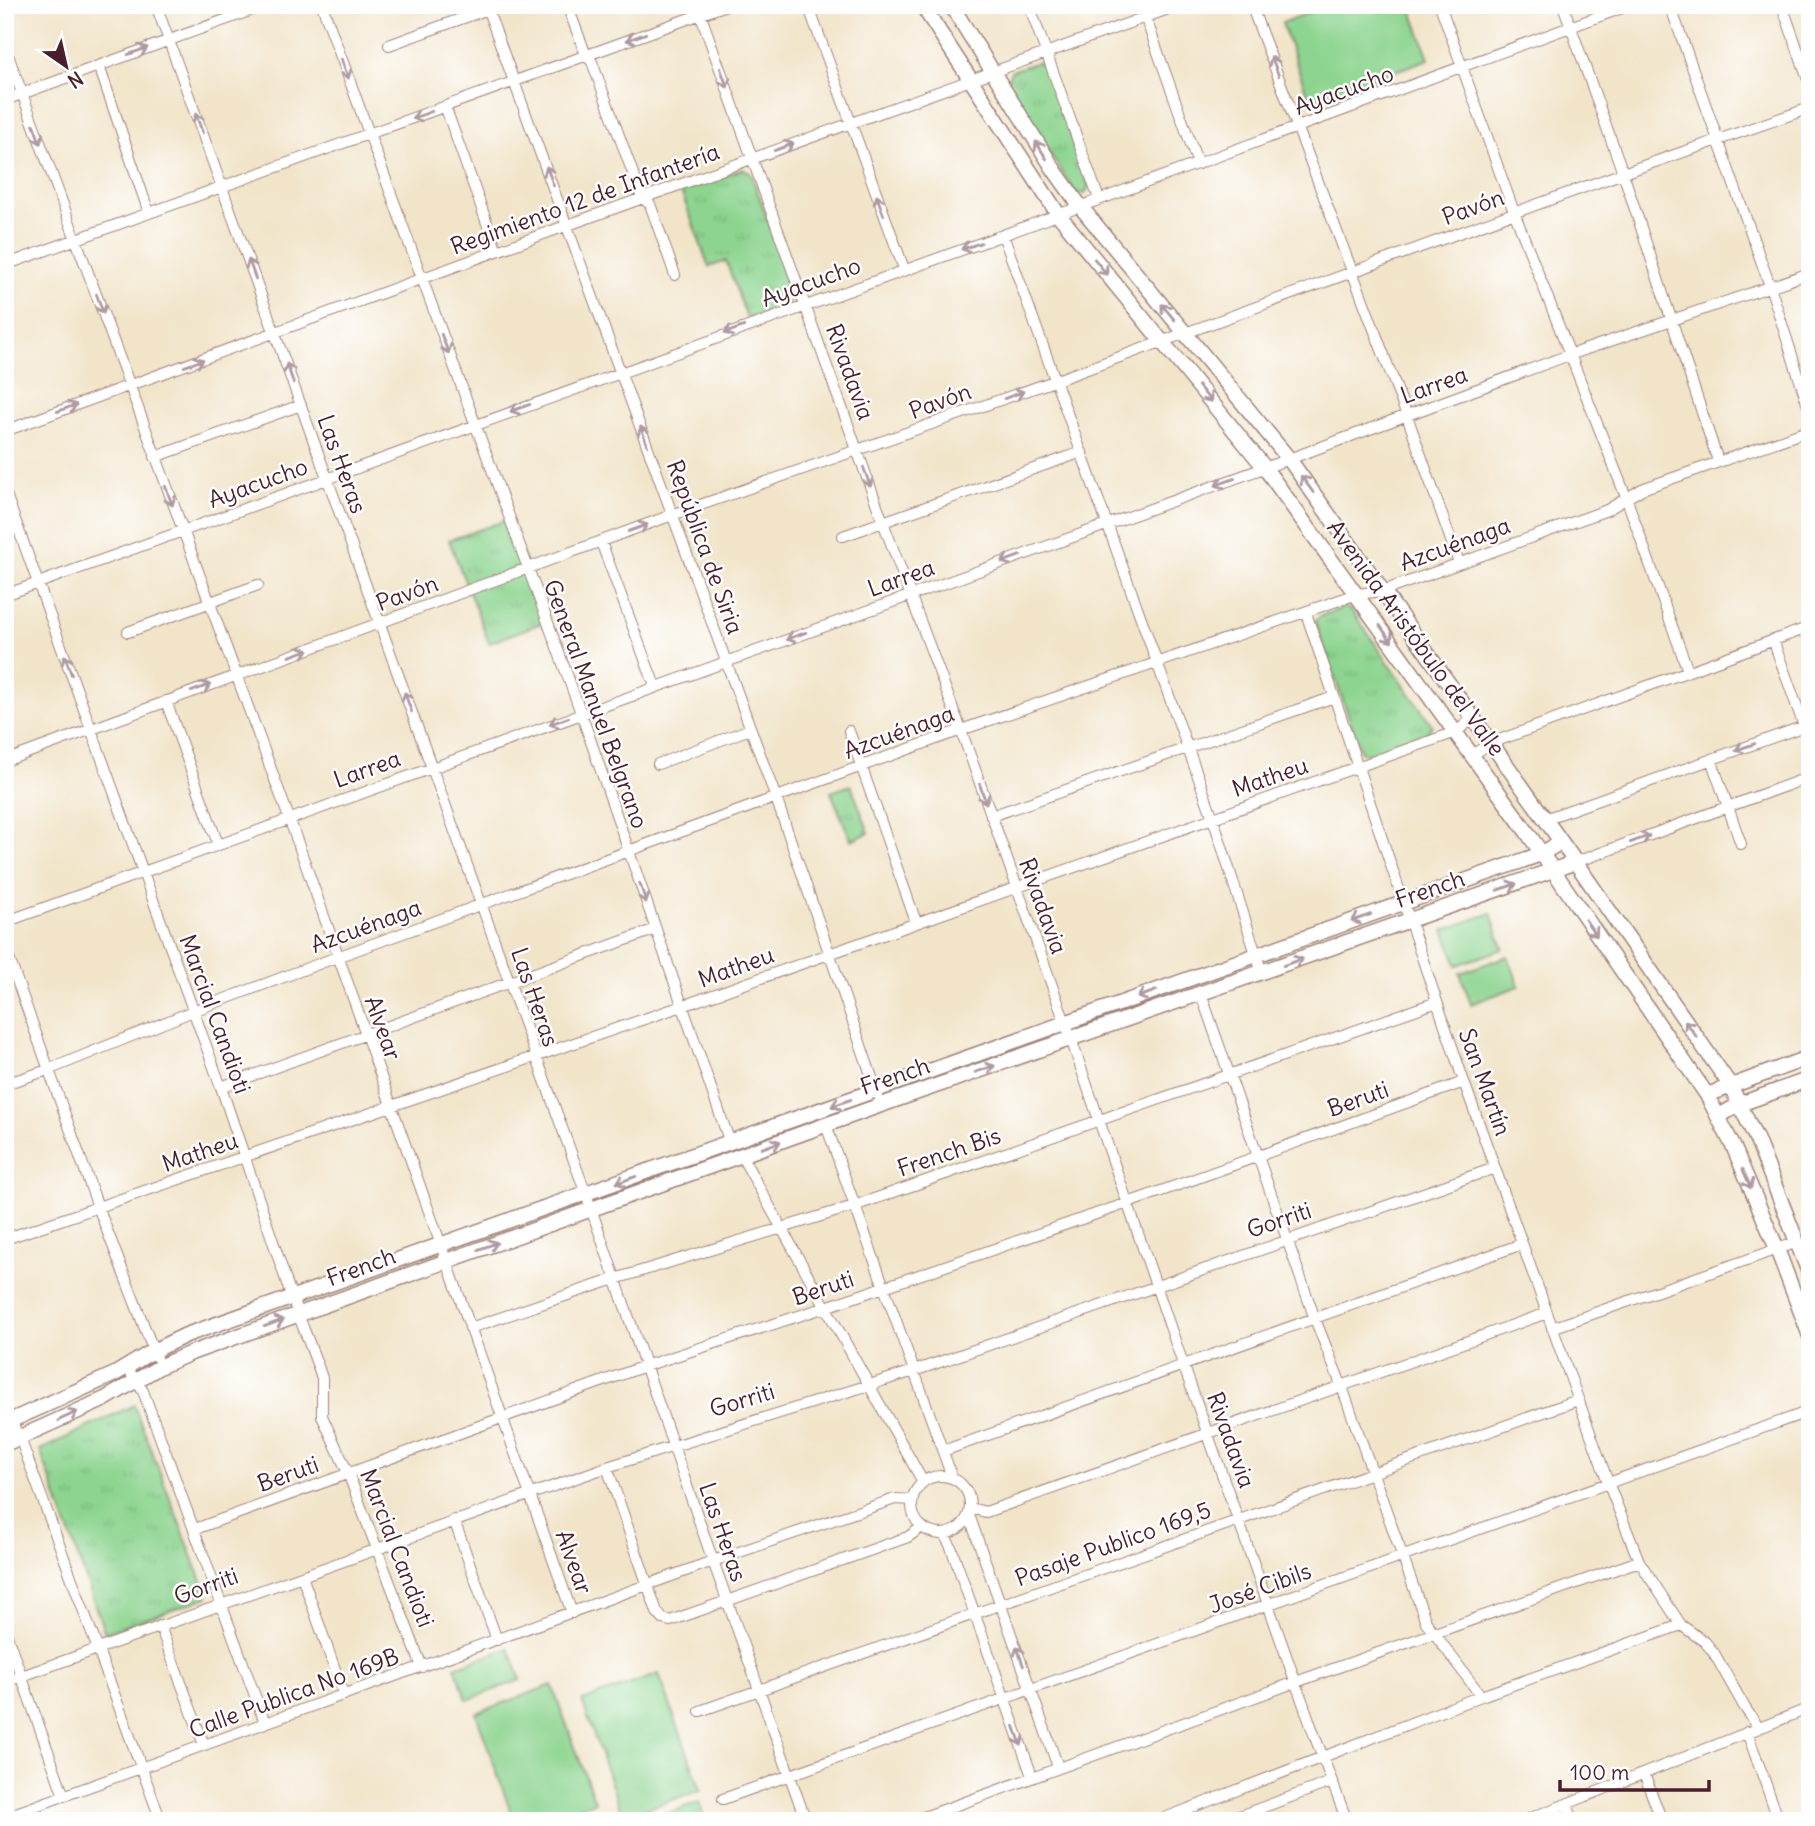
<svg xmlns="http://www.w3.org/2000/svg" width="1815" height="1826" viewBox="0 0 1815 1826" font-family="Delius,sans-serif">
<defs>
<pattern id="park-tufts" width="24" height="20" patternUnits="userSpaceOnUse" patternTransform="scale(1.75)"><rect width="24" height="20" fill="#8cd48f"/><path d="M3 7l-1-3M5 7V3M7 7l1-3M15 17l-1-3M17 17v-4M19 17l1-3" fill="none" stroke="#7ab67c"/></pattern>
</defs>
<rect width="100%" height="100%" fill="#fff"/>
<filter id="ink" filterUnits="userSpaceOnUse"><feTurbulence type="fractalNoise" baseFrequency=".0143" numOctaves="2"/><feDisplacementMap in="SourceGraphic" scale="14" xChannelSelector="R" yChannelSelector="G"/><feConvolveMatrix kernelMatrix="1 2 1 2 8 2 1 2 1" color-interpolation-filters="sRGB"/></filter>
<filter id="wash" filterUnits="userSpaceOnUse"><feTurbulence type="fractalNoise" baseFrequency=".00686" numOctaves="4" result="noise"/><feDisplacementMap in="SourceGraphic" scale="28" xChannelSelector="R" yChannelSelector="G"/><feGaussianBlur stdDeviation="1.57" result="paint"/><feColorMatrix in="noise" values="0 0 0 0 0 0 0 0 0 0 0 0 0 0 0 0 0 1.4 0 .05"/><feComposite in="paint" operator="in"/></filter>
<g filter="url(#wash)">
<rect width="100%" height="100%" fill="#f1e4c9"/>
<path fill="#8cd48f" stroke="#6b7a5d" stroke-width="2" d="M1329 5H1410L1429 59 1310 102 1282 23Z
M1491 913 1503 949 1457 965 1444 930Z
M1508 956 1519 986 1471 1004 1460 973Z
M509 1648 521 1680 467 1700 455 1667Z
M659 1674 701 1790 623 1817 582 1701Z
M552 1685 595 1802 540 1821H514L476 1713Z
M699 1802 706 1821H647Z"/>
<path fill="url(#park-tufts)" stroke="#6b7a5d" stroke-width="2" d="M1038 62 1046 66 1089 186 1085 194 1076 192 1059 168 1007 82 1011 71Z
M743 169 751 174 795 294 791 303 747 319 726 261 709 267 681 191Z
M510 519 547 621 489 643 449 540Z
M1345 607 1352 611 1432 725 1427 734 1370 754 1361 752 1315 621 1321 616Z
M851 785 869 833 851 840 831 792Z
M134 1405 208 1597 105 1633 40 1450Z"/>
</g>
<g filter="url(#ink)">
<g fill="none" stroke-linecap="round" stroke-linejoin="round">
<g stroke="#9e827a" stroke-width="12">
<path id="minor" d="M156 5 586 1194 713 1561 806 1821
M322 5 581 713 730 1143
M486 5 776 798 878 1095
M567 5 586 55 592 62 642 198 650 204 675 275
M697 5 883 522 961 730 1071 1039 1183 1364 1315 1737 1347 1821
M808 5 904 269
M1029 5 1099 199
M1141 5 1198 164
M1251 5 1407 416 1459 563
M1440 5 1514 212 1626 497 1688 671
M1563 5 1623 173 1718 461
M1670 5 1770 286 1810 412
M1782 5 1810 85
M389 45 488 9
M5 47 289 818 572 1613
M99 66 149 213
M5 100 266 5
M445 106 497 251
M1003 235 1213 818 1262 973
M5 265 726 5
M5 431 568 225 1179 5
M155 457 301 405
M5 492 221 1087 292 1298 319 1369 322 1378V1416L348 1473 422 1667
M843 536 1082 452
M601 542 655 686
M5 595 1003 235 1630 5
M1306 613 1464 1082 1609 1485 1639 1561 1681 1625 1705 1642 1714 1653 1745 1708 1759 1728
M128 632 258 585
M1773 640 1804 726
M166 701 218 844
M849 731 916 922
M1472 755 1491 743 1810 627
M1711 759 1741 844
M5 761 672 515 1057 380 1623 173 1810 108
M658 764 750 729
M991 816 1334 697
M1545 819 1810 724
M1576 862 1810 777
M5 922 1289 459 1569 355 1810 273
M5 947 98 1207 156 1357
M1201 994 1315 1319 1342 1387 1426 1622 1481 1696
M5 1084 48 1070 193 1011 337 957 961 730 1357 594 1383 591 1607 510 1642 489 1810 430
M221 1087 656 929
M826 1125 952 1477
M741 1155 923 1482
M5 1239 682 1006 1456 732 1473 718
M470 1328 615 1279 854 1206 1437 1002
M1552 1328 1798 1242
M127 1368 143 1391 265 1723
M5 1410 20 1438 161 1821
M943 1451 1522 1244
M607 1467 657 1612 663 1619 670 1621 908 1537 922 1527
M912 1505a29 29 0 1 1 58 0a29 29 0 1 1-58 0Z
M970 1508 986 1512 1547 1313
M969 1515 1058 1767
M454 1520 497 1640
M195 1529 645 1366 826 1307 1128 1203 1464 1082
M944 1534 951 1547 1032 1776
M302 1576 344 1695
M160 1626 204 1745
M5 1630 64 1796
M5 1682 607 1467 914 1371 1495 1168
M700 1711 1578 1400
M1747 1732 1779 1821
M1644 1774 1662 1821
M723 1799 1810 1411
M1567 1804 1573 1821
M5 1817 713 1561 895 1499 913 1500
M913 1821 1296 1682 1639 1561
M1157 1821 1481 1696 1681 1625
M1226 1821 1331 1782
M1523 1821 1810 1708"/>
</g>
<g stroke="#9e827a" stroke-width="17">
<path id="secondary" d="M922 5 1058 214 1265 468 1527 832 1707 1095 1734 1148 1777 1249 1810 1336
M951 5 1055 171 1080 206 1289 459 1567 850 1730 1085 1756 1138 1810 1275
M1707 1095 1810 1057
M1719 1116 1740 1104 1810 1079
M5 1423 115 1374 153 1351 186 1335 1541 854 1561 842
M5 1444 105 1399 161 1366 191 1353 881 1105 1576 862"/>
</g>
<use href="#minor" stroke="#fff" stroke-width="10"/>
<use href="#secondary" stroke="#fff" stroke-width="14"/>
</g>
<defs><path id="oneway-shaft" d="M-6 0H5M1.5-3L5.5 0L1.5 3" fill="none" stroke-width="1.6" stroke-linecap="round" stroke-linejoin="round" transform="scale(1.75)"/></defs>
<g stroke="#ae9aa0">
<use href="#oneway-shaft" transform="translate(636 37) rotate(160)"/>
<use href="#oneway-shaft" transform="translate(138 51) rotate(-20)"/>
<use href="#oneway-shaft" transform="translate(1275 66) rotate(-111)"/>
<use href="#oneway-shaft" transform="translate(345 69) rotate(70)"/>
<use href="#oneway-shaft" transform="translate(724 78) rotate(70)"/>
<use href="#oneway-shaft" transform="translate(422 115) rotate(160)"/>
<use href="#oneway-shaft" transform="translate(199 123) rotate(-110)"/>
<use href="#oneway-shaft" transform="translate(37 134) rotate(70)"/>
<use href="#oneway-shaft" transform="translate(784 147) rotate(-20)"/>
<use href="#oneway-shaft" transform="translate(1041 150) rotate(-122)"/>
<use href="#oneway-shaft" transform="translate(550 176) rotate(-110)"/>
<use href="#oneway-shaft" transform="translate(880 205) rotate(-110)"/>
<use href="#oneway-shaft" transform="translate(971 246) rotate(161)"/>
<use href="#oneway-shaft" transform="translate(1101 267) rotate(51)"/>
<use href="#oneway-shaft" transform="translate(252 269) rotate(-110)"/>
<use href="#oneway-shaft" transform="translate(100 304) rotate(70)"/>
<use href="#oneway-shaft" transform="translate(1168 312) rotate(-130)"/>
<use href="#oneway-shaft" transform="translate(734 330) rotate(160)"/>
<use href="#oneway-shaft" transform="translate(445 344) rotate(69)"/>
<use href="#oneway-shaft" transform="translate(194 363) rotate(-20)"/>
<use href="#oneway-shaft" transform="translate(290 373) rotate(-109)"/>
<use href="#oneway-shaft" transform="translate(1205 394) rotate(51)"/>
<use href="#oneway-shaft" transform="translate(1014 395) rotate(-20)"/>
<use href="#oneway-shaft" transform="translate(67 408) rotate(-20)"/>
<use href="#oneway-shaft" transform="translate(520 408) rotate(160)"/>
<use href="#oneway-shaft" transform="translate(644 436) rotate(-110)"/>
<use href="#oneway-shaft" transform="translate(867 477) rotate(70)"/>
<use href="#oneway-shaft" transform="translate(1225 482) rotate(160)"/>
<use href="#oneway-shaft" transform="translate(1307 484) rotate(-126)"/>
<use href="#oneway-shaft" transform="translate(169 496) rotate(70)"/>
<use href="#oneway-shaft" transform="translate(638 528) rotate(-20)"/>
<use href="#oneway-shaft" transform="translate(1011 559) rotate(160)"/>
<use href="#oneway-shaft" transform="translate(1386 634) rotate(55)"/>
<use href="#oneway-shaft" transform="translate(796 636) rotate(160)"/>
<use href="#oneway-shaft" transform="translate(299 653) rotate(-20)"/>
<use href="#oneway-shaft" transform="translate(68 665) rotate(-110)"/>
<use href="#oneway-shaft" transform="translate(201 688) rotate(-20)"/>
<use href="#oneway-shaft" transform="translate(408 702) rotate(-110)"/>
<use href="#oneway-shaft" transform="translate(559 721) rotate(160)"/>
<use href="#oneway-shaft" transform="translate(1745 747) rotate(161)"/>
<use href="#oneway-shaft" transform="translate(983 794) rotate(71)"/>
<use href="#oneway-shaft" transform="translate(1640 839) rotate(-20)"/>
<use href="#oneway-shaft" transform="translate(1507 887) rotate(-19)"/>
<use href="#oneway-shaft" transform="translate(643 893) rotate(71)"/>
<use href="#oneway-shaft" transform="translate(1361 918) rotate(160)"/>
<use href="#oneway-shaft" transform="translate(1591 928) rotate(55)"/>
<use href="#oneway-shaft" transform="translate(1293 962) rotate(-20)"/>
<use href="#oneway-shaft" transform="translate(1147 994) rotate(160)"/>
<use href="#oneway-shaft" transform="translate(1691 1029) rotate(-125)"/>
<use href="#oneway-shaft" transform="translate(985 1069) rotate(-19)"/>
<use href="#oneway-shaft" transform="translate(841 1103) rotate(160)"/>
<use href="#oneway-shaft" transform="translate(771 1145) rotate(-20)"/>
<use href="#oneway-shaft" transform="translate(1747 1179) rotate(67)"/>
<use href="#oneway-shaft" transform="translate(626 1180) rotate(160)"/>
<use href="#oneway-shaft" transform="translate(488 1246) rotate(-20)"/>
<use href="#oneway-shaft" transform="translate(274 1323) rotate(-20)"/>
<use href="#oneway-shaft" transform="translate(68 1416) rotate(-25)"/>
<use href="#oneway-shaft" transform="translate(1020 1656) rotate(-109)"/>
<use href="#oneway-shaft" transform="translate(1018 1736) rotate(70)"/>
</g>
</g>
<g text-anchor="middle" stroke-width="5" stroke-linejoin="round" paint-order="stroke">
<g font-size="23" fill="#4a1f2b" stroke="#fff">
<text transform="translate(1344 90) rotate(-20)" y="8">Ayacucho</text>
<text transform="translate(585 199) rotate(-20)" y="8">Regimiento 12 de Infantería</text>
<text transform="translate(1473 207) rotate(-20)" y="8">Pavón</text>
<text transform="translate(811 282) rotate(-20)" y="8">Ayacucho</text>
<text transform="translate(850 372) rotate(70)" y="8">Rivadavia</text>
<text transform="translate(1434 385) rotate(-20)" y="8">Larrea</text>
<text transform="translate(940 401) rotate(-20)" y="8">Pavón</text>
<text transform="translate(342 464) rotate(70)" y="8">Las Heras</text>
<text transform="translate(258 483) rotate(-20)" y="8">Ayacucho</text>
<text transform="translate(1455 544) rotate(-20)" y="8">Azcuénaga</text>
<text transform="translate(705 547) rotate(70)" y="8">República de Siria</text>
<text transform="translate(901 578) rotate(-20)" y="8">Larrea</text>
<text transform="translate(407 593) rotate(-20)" y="8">Pavón</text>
<text transform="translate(1416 638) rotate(54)" y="8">Avenida Aristóbulo del Valle</text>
<text transform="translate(596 704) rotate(70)" y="8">General Manuel Belgrano</text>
<text transform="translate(899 732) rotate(-20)" y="8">Azcuénaga</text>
<text transform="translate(367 769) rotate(-20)" y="8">Larrea</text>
<text transform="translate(1270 777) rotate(-19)" y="8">Matheu</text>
<text transform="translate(1430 889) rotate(-19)" y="8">French</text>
<text transform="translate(1043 906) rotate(70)" y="8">Rivadavia</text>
<text transform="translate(366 926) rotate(-20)" y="8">Azcuénaga</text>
<text transform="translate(736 967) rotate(-20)" y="8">Matheu</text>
<text transform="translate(535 997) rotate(71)" y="8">Las Heras</text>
<text transform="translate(215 1014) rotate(70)" y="8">Marcial Candioti</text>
<text transform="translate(383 1028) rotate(70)" y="8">Alvear</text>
<text transform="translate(895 1076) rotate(-19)" y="8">French</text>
<text transform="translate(1485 1082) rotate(70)" y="8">San Martín</text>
<text transform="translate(1358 1099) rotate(-20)" y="8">Beruti</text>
<text transform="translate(200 1152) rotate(-19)" y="8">Matheu</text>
<text transform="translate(949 1152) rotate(-19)" y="8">French Bis</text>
<text transform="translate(1279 1220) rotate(-19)" y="8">Gorriti</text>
<text transform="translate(361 1267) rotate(-20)" y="8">French</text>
<text transform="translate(823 1288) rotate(-19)" y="8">Beruti</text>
<text transform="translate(742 1400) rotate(-17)" y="8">Gorriti</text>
<text transform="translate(1231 1440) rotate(70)" y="8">Rivadavia</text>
<text transform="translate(288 1474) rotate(-20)" y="8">Beruti</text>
<text transform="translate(723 1532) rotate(71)" y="8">Las Heras</text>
<text transform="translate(1113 1544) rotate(-20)" y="8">Pasaje Publico 169,5</text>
<text transform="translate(397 1548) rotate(69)" y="8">Marcial Candioti</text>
<text transform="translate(574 1562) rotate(70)" y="8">Alvear</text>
<text transform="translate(206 1586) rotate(-20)" y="8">Gorriti</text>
<text transform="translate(1260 1588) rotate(-20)" y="8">José Cibils</text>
<text transform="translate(294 1693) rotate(-20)" y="8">Calle Publica No 169B</text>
</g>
</g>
<rect width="1815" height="1826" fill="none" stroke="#fff" stroke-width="28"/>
<g transform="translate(66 66) rotate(146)" stroke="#ffffff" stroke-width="5" paint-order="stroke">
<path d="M0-5L12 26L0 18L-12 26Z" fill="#4a1f2b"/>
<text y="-10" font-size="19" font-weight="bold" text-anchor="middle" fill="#4a1f2b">N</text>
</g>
<path d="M1560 1780v10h149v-10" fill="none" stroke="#4a1f2b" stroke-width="3.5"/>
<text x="1570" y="1780" font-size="21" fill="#4a1f2b" stroke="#ffffff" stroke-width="5" paint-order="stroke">100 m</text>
</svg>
